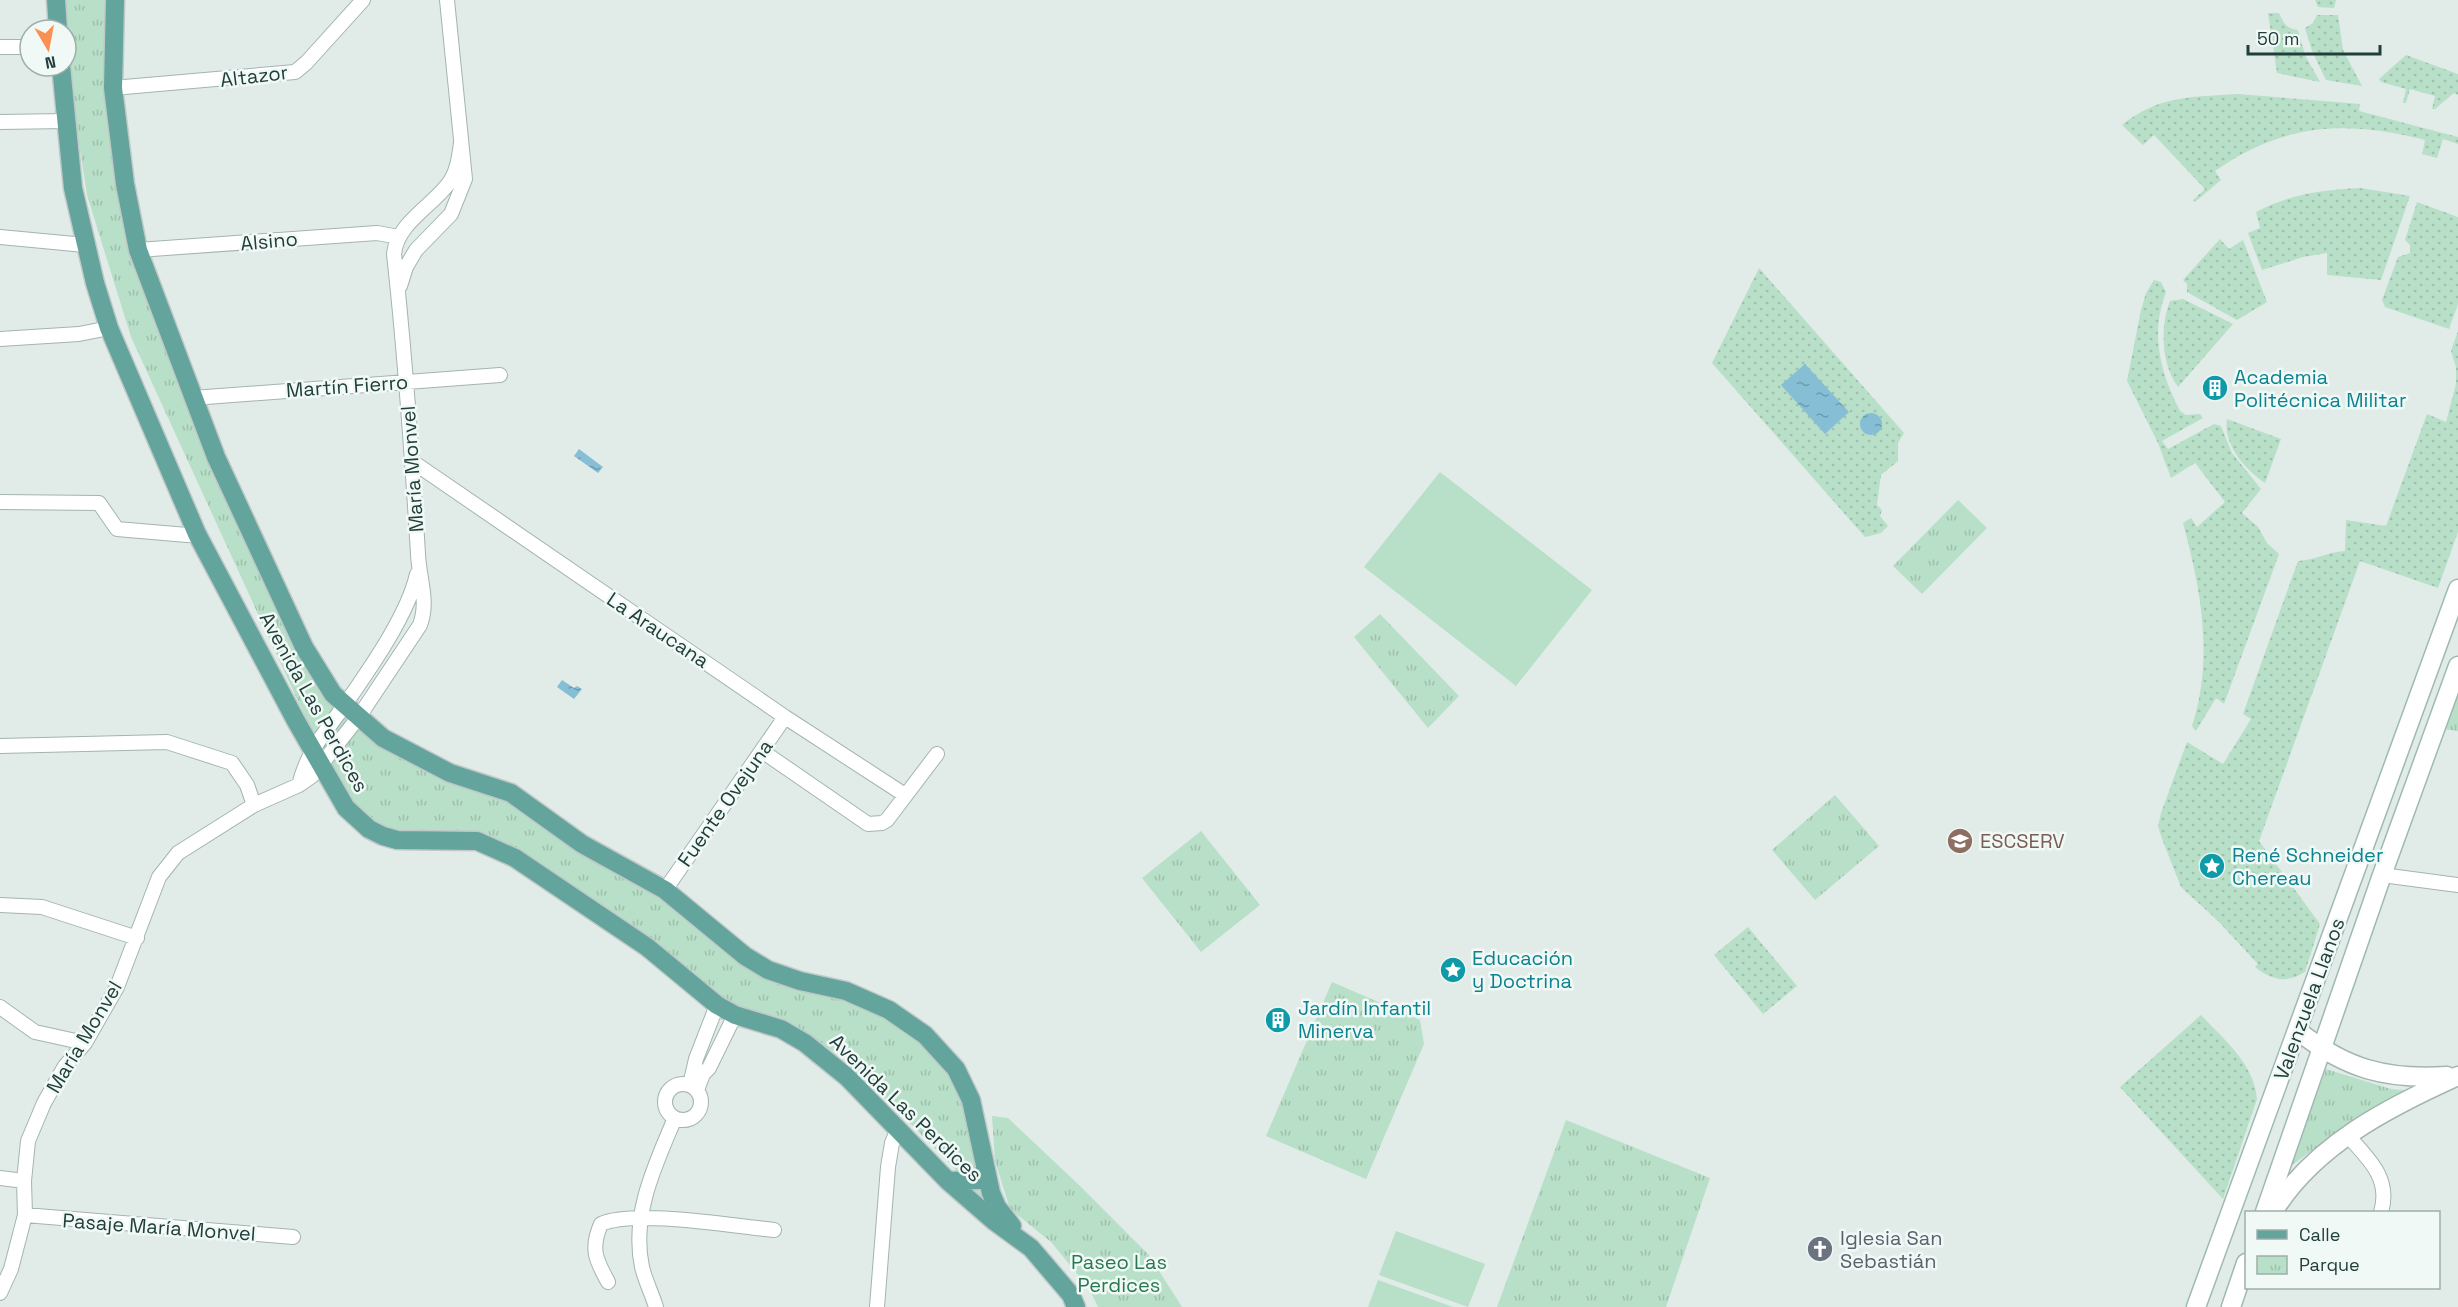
<svg xmlns="http://www.w3.org/2000/svg" width="2458" height="1307" viewBox="0 0 2458 1307" font-family="'Space Grotesk',sans-serif">
<defs>
<pattern id="grass-dots" width="8" height="8" patternUnits="userSpaceOnUse" patternTransform="scale(1.5)"><rect width="8" height="8" fill="#b8dfc7"/><path d="M2 2h.1M6 6h.1" fill="none" stroke="#9ec0ac" stroke-width="1.8" stroke-linecap="round"/></pattern>
<pattern id="park-tufts" width="24" height="20" patternUnits="userSpaceOnUse" patternTransform="scale(1.5)"><rect width="24" height="20" fill="#b8dfc7"/><path d="M3 7l-1-3M5 7V3M7 7l1-3M15 17l-1-3M17 17v-4M19 17l1-3" fill="none" stroke="#9ec0ac"/></pattern>
<pattern id="water-ripples" width="26" height="14" patternUnits="userSpaceOnUse" patternTransform="scale(1.5)"><rect width="26" height="14" fill="#85bed5"/><path d="M2 4q2-2 4 0t4 0M15 11q2-2 4 0t4 0" fill="none" stroke="#6c9cae"/></pattern>
</defs>
<rect width="100%" height="100%" fill="#e1ece9"/>
<path fill="url(#grass-dots)" d="M2315 0H2336L2334 8 2318 7Z
M2268 13H2279C2283 23 2287 29 2298 30L2305 55 2320 82 2277 73Z
M2317 15H2338L2343 50 2362 86 2326 80 2312 51 2305 28 2313 23Z
M2406 55 2458 74V95L2454 93 2435 109H2432L2435 96 2410 89 2406 103H2403L2406 89 2381 82 2379 79Z
M2238 94 2360 104 2359 111 2458 137V144L2443 139 2437 158 2422 154 2425 140C2345 120 2284 123 2215 171L2221 180 2195 202 2193 200 2205 189 2154 135 2143 145 2122 125C2159 95 2193 97 2238 94Z
M2360 188 2410 196 2381 280 2327 275V253L2303 257 2262 270 2248 233 2260 228 2256 212C2289 194 2323 190 2360 188Z
M2417 202 2458 217V304L2449 329 2385 307 2382 300 2398 257 2410 253V245L2405 240Z
M2220 239 2229 249 2243 240 2267 302 2237 320 2187 292V284L2183 280Z
M1759 268 1904 433 1898 443V461L1881 475 1877 505 1882 510 1880 516 1888 526 1881 533 1865 537 1712 363Z
M2154 280 2161 282 2166 292C2150 334 2160 372 2180 411L2186 415 2200 414 2203 418 2162 441 2168 449 2214 424 2221 426 2232 453 2261 489 2242 513 2258 527 2267 543 2279 554 2224 704 2216 698 2196 731 2192 726C2214 658 2201 590 2183 523L2191 518 2197 527 2225 502 2195 463 2171 478 2158 443 2127 381 2141 310 2146 293Z
M2183 299 2233 324 2178 387C2161 364 2160 327 2170 301Z
M2458 331V532L2438 588 2360 561 2259 841 2320 924 2305 972C2286 984 2272 980 2255 967L2258 964 2218 921 2181 887 2162 839 2158 826 2161 813 2187 742 2223 764 2251 719 2243 714 2298 561C2315 560 2328 552 2345 551L2346 520 2386 526 2427 414 2446 422 2456 384V367L2451 351Z
M2227 419 2281 439 2265 483C2245 469 2223 445 2227 419Z
M1748 927 1797 986 1763 1014 1714 955Z
M2201 1015C2224 1040 2254 1063 2257 1099L2223 1199 2120 1087Z"/>
<path fill="url(#park-tufts)" d="M65 0H109L126 233 301 652 362 727 517 798 679 900 743 959 884 1009 954 1076 1014 1233 962 1176 844 1057 783 1025 740 1010 700 985 652 938 515 849 397 835 371 825 350 806 308 723 131 337 87 195 76 124Z
M1958 500 1987 528 1922 594 1893 566Z
M1380 614 1459 696 1428 728 1354 637Z
M2458 666V731L2435 728Z
M1835 795 1879 846 1815 900 1772 850Z
M1201 831 1260 905 1201 952 1142 878Z
M1332 982 1420 1020 1424 1044 1366 1179 1266 1136Z
M2326 1069 2391 1089 2412 1091 2327 1140 2289 1167Z
M992 1116 1008 1118 1079 1185 1149 1255 1182 1307H1098L1089 1288 1051 1242 1010 1209 995 1161Z
M1566 1120 1710 1178 1666 1307H1497Z"/>
<path fill="#b8dfc7" d="M1440 472 1592 590 1516 686 1364 567Z
M1396 1231 1485 1264 1468 1307 1379 1275Z
M1378 1280 1453 1307H1368Z"/>
<path fill="url(#water-ripples)" d="M1805 364 1849 412 1825 434 1781 385Z
M1860 424a11 11 0 1 1 22 0a11 11 0 1 1-22 0Z
M579 449 603 467 598 473 574 456Z
M562 680 574 688 577 686 582 689 574 699 557 687Z"/>
<g fill="none" stroke-linecap="round" stroke-linejoin="round">
<g stroke="#a3b4b1" stroke-width="16">
<path id="minor" d="M0 47H30
M113 88 295 72 306 63 363 0
M0 122 66 121
M0 237 85 245
M138 250 377 233 399 237
M400 286 406 267 416 250 451 214 465 179 447 0
M0 339 79 334 109 328
M193 398 500 375
M413 462 785 717 905 795
M0 502 99 503 117 529 187 535 197 534
M0 746 167 742 232 763 247 785 254 805
M762 751 868 824 882 823 887 820 937 754
M299 785C308 750 324 734 344 706 369 670 408 615 417 574
M2382 875 2458 885
M665 890 785 717
M0 905 42 907 137 938
M0 1007 35 1032 85 1043
M665 1102a18 18 0 1 1 36 0a18 18 0 1 1-36 0Z
M690 1085 696 1059 717 1005
M697 1090 703 1074 709 1068 735 1015
M2348 1136C2369 1159 2391 1179 2381 1212
M0 1178 24 1181
M25 1215 293 1237
M608 1282C596 1260 590 1249 601 1224 634 1209 733 1226 774 1230
M0 1293 11 1269 25 1215 24 1181 28 1141 44 1103 65 1066 85 1043 117 987 159 877 178 853 254 805 299 785 312 776 358 718 420 625C429 601 419 579 418 554 412 454 405 354 394 254 397 222 435 205 451 180 458 168 459 156 461 143
M656 1307C652 1294 645 1280 642 1267 631 1215 655 1165 675 1118
M877 1307 888 1167 892 1143 897 1131"/>
</g>
<g stroke="#a3b4b1" stroke-width="21">
<path id="tertiary" d="M2298 1031C2346 1069 2386 1080 2447 1076
M2273 1212C2314 1145 2389 1107 2458 1076"/>
</g>
<g stroke="#9eb9b3" stroke-width="21">
<path id="secondary" d="M2265 1212 2382 875 2458 666
M2196 1307 2458 589
M2231 1307 2246 1263"/>
</g>
<g stroke="#c1c9c8" stroke-width="21">
<path id="primary" d="M56 0 58 30
M115 0 113 88 125 184 138 250 216 457 304 647 333 694 383 738 450 773 511 793 582 844 665 890 745 956 768 970 800 981 846 991 889 1010 925 1035 956 1069 971 1100 991 1193 997 1207 1012 1226
M61 66 73 188 95 283 109 328 197 534 296 721 346 808 369 829 383 836 397 840 477 841 515 858 647 947 717 1005 735 1015 781 1029 805 1043 847 1077 948 1181 994 1221 1031 1248 1071 1295 1076 1307
M948 1181 980 1180 985 1169"/>
</g>
<use href="#minor" stroke="#fff" stroke-width="14"/>
<use href="#tertiary" stroke="#fff" stroke-width="18"/>
<use href="#secondary" stroke="#fff" stroke-width="18"/>
<use href="#primary" stroke="#63a49c" stroke-width="18"/>
</g>
<defs>
<g id="building-disc" transform="scale(1.35)"><circle r="9.5" fill="#0f9aa8" stroke="#f1f9f6"/><path d="M-4-6H4V6H1V3H-1V6H-4ZM-2.5-4.3h1.7v1.8h-1.7ZM.8-4.3h1.7v1.8H.8ZM-2.5-1h1.7V.8h-1.7ZM.8-1h1.7V.8H.8Z" fill="#fff"/></g>
<g id="school-disc" transform="scale(1.35)"><circle r="9.5" fill="#8d6e63" stroke="#f1f9f6"/><path d="M0-5L7-2L0 1L-7-2ZM-4 1L0 2.5L4 1V4Q0 6-4 4Z" fill="#fff"/></g>
<g id="sight-disc" transform="scale(1.35)"><circle r="9.5" fill="#0f9aa8" stroke="#f1f9f6"/><path d="M0-6L1.8-2.2L6-1.7L2.9 1.2L3.7 5.4L0 3.3L-3.7 5.4L-2.9 1.2L-6-1.7L-1.8-2.2Z" fill="#fff"/></g>
<g id="church-disc" transform="scale(1.35)"><circle r="9.5" fill="#6b7280" stroke="#f1f9f6"/><path d="M-1.2-6h2.4v3.5h3.3v2.4h-3.3V6h-2.4V-.1h-3.3v-2.4h3.3Z" fill="#fff"/></g>
</defs>
<g fill-rule="evenodd">
<use href="#building-disc" x="2215" y="388"/>
<use href="#school-disc" x="1960" y="841"/>
<use href="#sight-disc" x="2212" y="866"/>
<use href="#sight-disc" x="1453" y="970"/>
<use href="#building-disc" x="1278" y="1020"/>
<use href="#church-disc" x="1820" y="1249"/>
</g>
<g text-anchor="middle" stroke-width="5" stroke-linejoin="round" paint-order="stroke">
<g font-size="20" fill="#203e3a" stroke="#f1f9f6">
<text transform="translate(254 76) rotate(-7)" y="7">Altazor</text>
<text transform="translate(269 241) rotate(-5)" y="7">Alsino</text>
<text transform="translate(347 386) rotate(-4)" y="7">Martín Fierro</text>
<text transform="translate(412 469) rotate(-94)" y="7">María Monvel</text>
<text transform="translate(658 630) rotate(34)" y="7">La Araucana</text>
<text transform="translate(314 702) rotate(61)" y="7">Avenida Las Perdices</text>
<text transform="translate(725 803) rotate(-55)" y="7">Fuente Ovejuna</text>
<text transform="translate(2309 999) rotate(-70)" y="7">Valenzuela Llanos</text>
<text transform="translate(84 1037) rotate(-59)" y="7">María Monvel</text>
<text transform="translate(906 1108) rotate(44)" y="7">Avenida Las Perdices</text>
<text transform="translate(159 1227) rotate(4)" y="7">Pasaje María Monvel</text>
</g>
<g font-size="20" fill="#0d838f" stroke="#f1f9f6" text-anchor="start">
<text x="2234" y="384">Academia<tspan x="2234" dy="23">Politécnica Militar</tspan></text>
<text x="2232" y="862">René Schneider<tspan x="2232" dy="23">Chereau</tspan></text>
<text x="1472" y="965">Educación<tspan x="1472" dy="23">y Doctrina</tspan></text>
<text x="1298" y="1015">Jardín Infantil<tspan x="1298" dy="23">Minerva</tspan></text>
</g>
<g font-size="20" fill="#785e54" stroke="#f1f9f6" text-anchor="start">
<text x="1980" y="848">ESCSERV</text>
</g>
<g font-size="20" fill="#5b616d" stroke="#f1f9f6" text-anchor="start">
<text x="1840" y="1245">Iglesia San<tspan x="1840" dy="23">Sebastián</tspan></text>
</g>
<g font-size="20" fill="#287751" stroke="#f1f9f6">
<text x="1119" y="1269">Paseo Las<tspan x="1119" dy="23">Perdices</tspan></text>
</g>
</g>
<rect x="2245" y="1211" width="195" height="78" fill="#f1f9f6" stroke="#9daeab" stroke-width="1.5"/>
<rect x="2257" y="1230" width="30" height="9" fill="#63a49c" stroke="#9daeab" stroke-width="1.5"/>
<text x="2299" y="1241" font-size="18" fill="#203e3a">Calle</text>
<rect x="2257" y="1256" width="30" height="18" fill="url(#park-tufts)" stroke="#9daeab" stroke-width="1.5"/>
<text x="2299" y="1271" font-size="18" fill="#203e3a">Parque</text>
<g transform="translate(48 48) rotate(170)"><circle r="28" fill="#f1f9f6" stroke="#9daeab" stroke-width="1.5"/>
<path d="M0-4.5L10 22L0 15L-10 22Z" fill="#fa9051"/>
<text y="-9" font-size="16" font-weight="bold" text-anchor="middle" fill="#203e3a">N</text>
</g>
<path d="M2248 45v9h132v-9" fill="none" stroke="#203e3a" stroke-width="3"/>
<text x="2257" y="45" font-size="18" fill="#203e3a" stroke="#f1f9f6" stroke-width="4.5" paint-order="stroke">50 m</text>
</svg>
